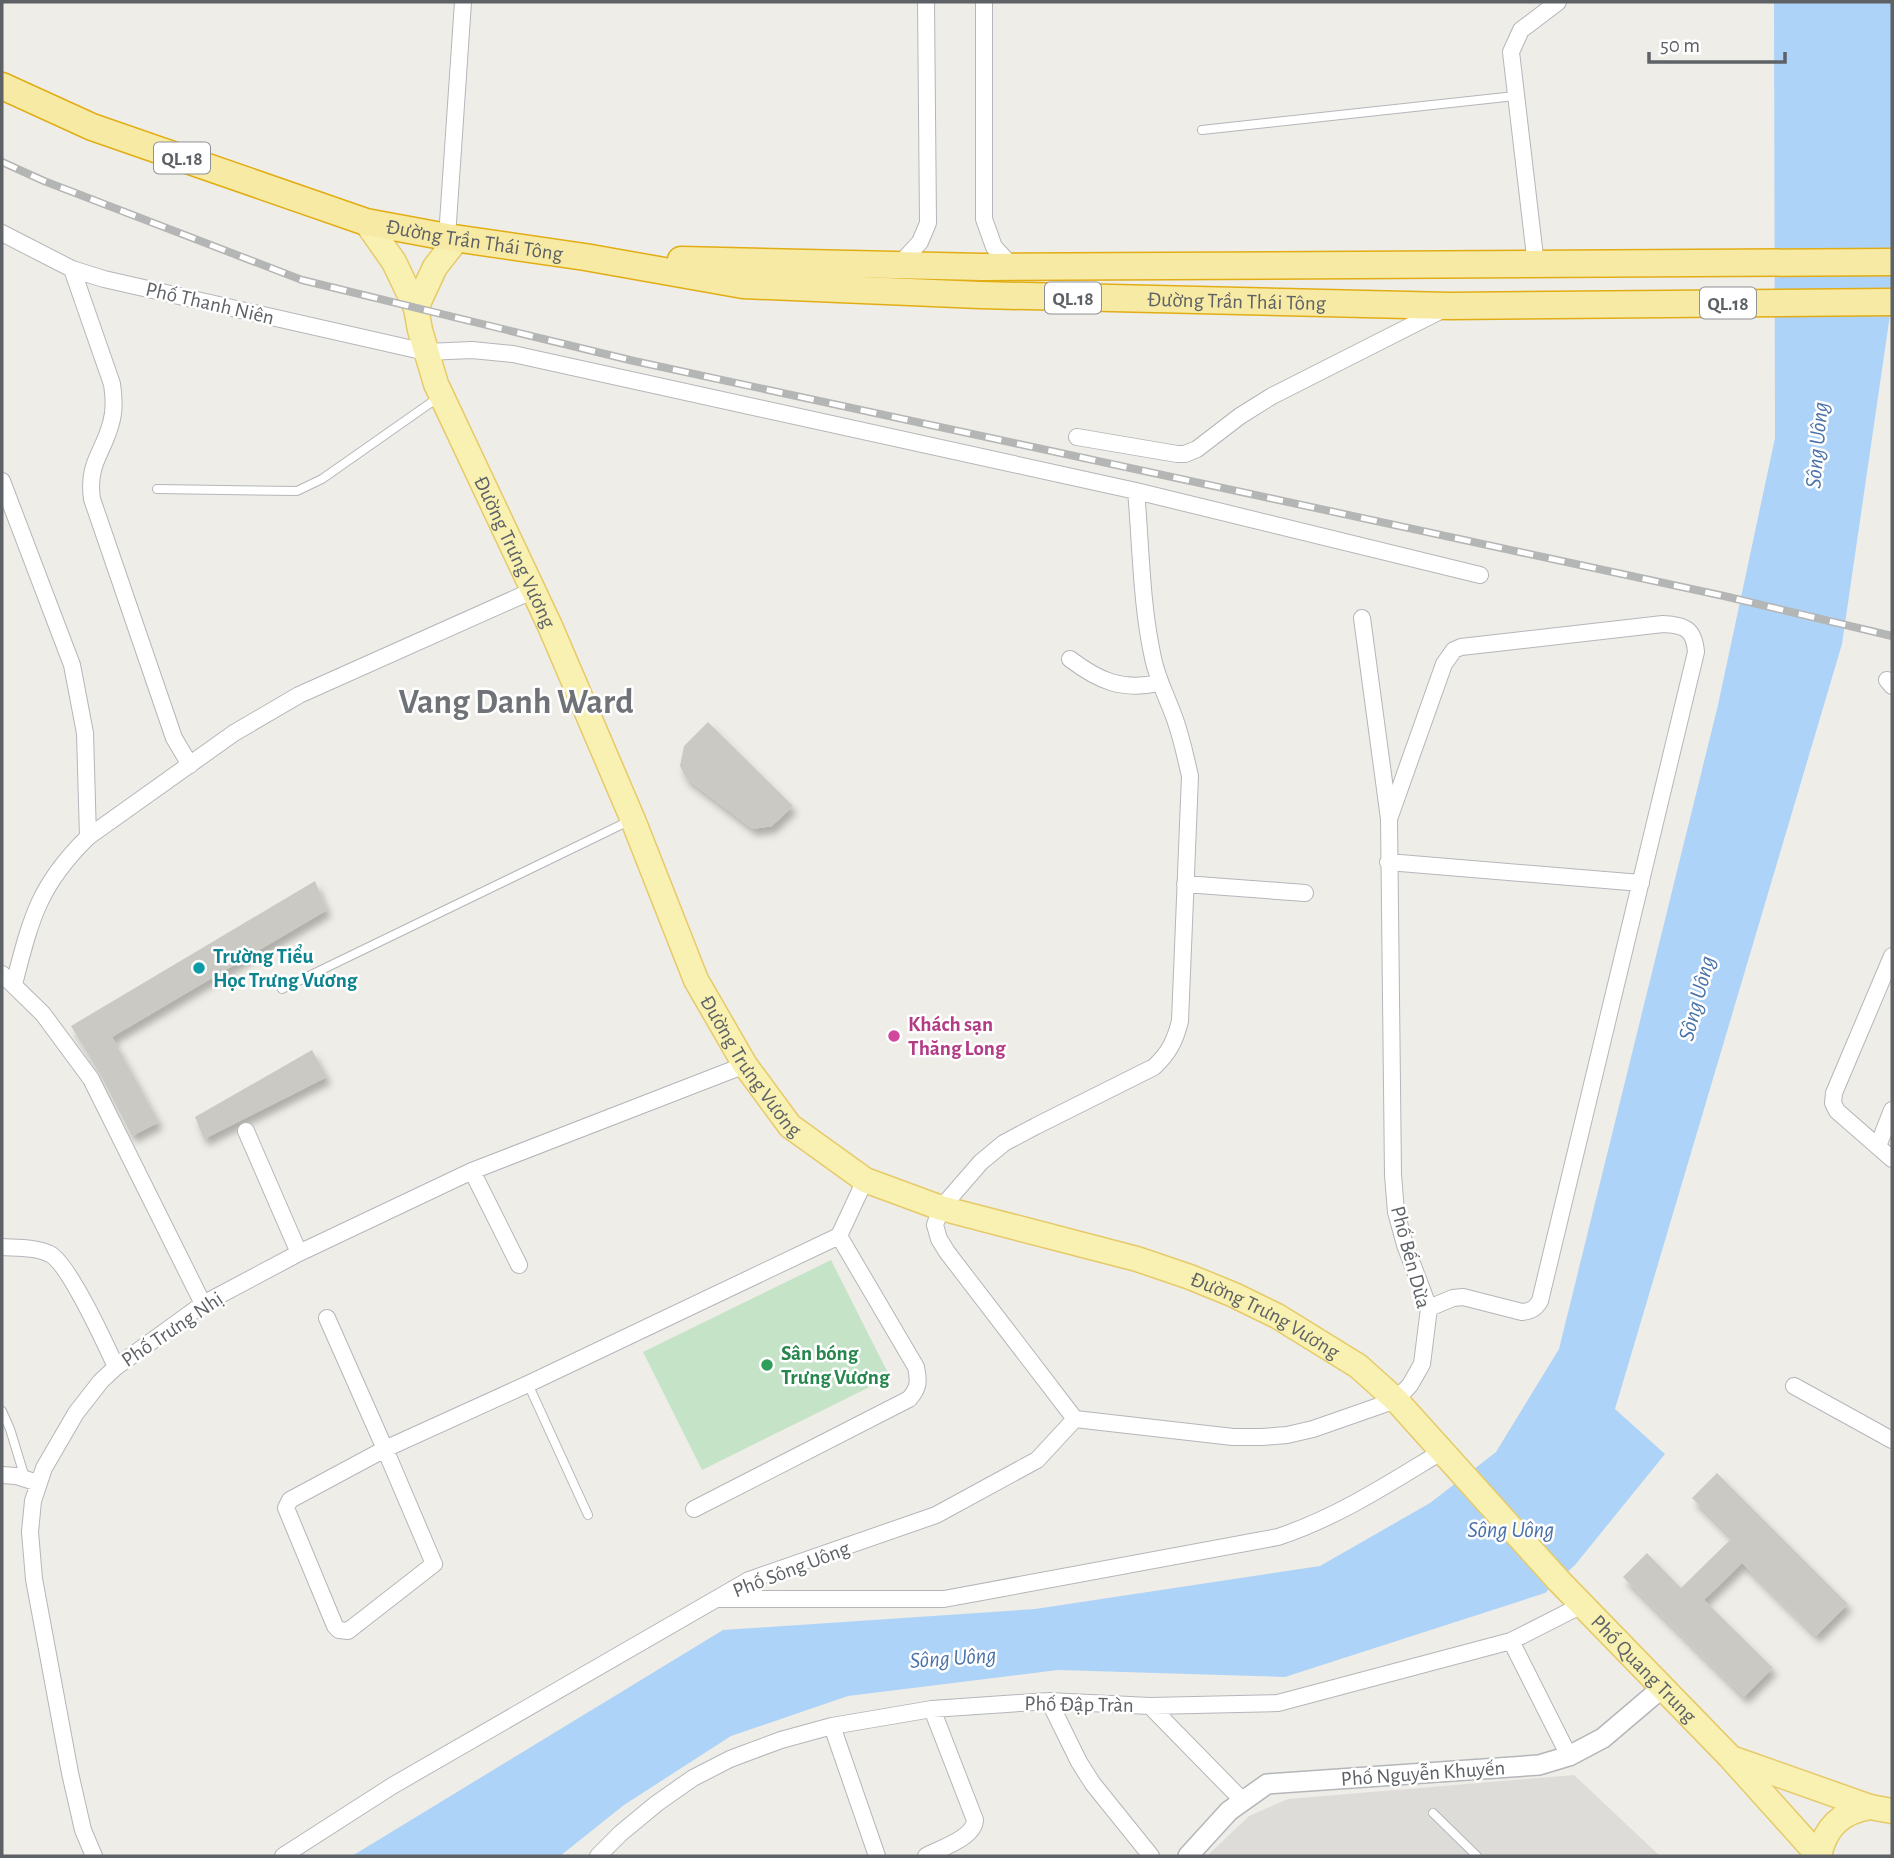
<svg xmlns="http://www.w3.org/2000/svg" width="1894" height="1858" viewBox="0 0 1894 1858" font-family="'Alegreya Sans',sans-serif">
<defs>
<filter id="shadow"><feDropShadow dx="4" dy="7" stdDeviation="3.5" flood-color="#0004"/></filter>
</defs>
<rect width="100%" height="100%" fill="#efede7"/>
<path fill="#dedcd9" d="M1574 1775 1660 1856H1207L1249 1816 1288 1799Z"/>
<path fill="#c5e4c7" d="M831 1260 890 1377 702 1470 643 1352Z"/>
<path fill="#aed3f8" d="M1774 2H1892V301L1842 644 1615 1409 1665 1454 1575 1565 1545 1593 1285 1677 1058 1670 848 1696 731 1736 624 1805 560 1856H352L723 1630 1035 1609 1320 1566 1430 1503 1496 1452 1559 1349 1718 705 1775 438Z"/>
<path fill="#cbc9c3" filter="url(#shadow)" d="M708 722 793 806 772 826 753 829 686 778 680 766 684 746Z
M315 881 327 910 112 1037 159 1122 132 1136 100 1074 71 1026Z
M312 1050 327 1077 204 1139 195 1117Z
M1717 1473 1848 1604 1816 1636 1742 1563 1704 1600 1773 1668 1744 1697 1623 1577 1647 1553 1681 1588 1732 1538 1692 1498Z"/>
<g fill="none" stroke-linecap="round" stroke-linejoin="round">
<g stroke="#b4b6ba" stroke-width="10">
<path id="service" d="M1202 130 1515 96
M157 489 297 491 322 479 439 397
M282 989 629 821
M528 1384 588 1515
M2 1411 10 1429 25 1478
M1433 1813 1477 1856"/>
</g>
<g stroke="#b4b6ba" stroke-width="18">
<path id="minor" d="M984 2V219L994 247 1013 267
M2 233 72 269 104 279 426 352 472 350 513 354 1136 491 1480 575
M447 237 463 2
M1536 265 1511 52 1521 30 1558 2
M898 266 920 242 928 223 926 2
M72 269 112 384C114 397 115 410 111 423 103 454 87 463 92 499L174 738 190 765
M1077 437 1177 454H1185L1197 449 1240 416 1272 396 1444 309
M2 481 72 665 85 733 88 837
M1070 659C1099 681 1122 691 1159 683
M1887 680 1892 686
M1389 819 1444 664 1454 650 1461 647 1663 624C1684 625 1694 628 1696 652L1540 1301C1535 1309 1531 1311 1522 1312L1463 1297 1453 1298 1429 1308
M1388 862 1641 883
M1185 884 1305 893
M1892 956 1834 1093 1833 1103 1837 1111 1892 1159
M2 974 43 1014 91 1079 203 1304
M14 984C31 919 38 886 88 837L234 733 299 695 534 590
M246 1131 299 1253
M1878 1146 1892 1110
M472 1171 519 1265
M2 1247C17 1248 36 1247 50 1254 69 1264 106 1345 116 1367
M327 1318 385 1449 290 1500 286 1508 335 1626 339 1630 348 1631 434 1564 385 1449 528 1384 839 1236
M1794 1386 1892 1440
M1075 1419 1233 1437H1262L1287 1435 1313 1429 1396 1400 1410 1385 1422 1364 1429 1308 1405 1245 1396 1212 1393 1175 1389 819 1362 618
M2 1475 16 1476 38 1483
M694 1509 909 1399C919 1388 919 1381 916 1367L839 1236 865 1180
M719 1599H944L1278 1537C1338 1517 1388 1484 1441 1452
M1511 1641 1569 1756
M1049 1701 1079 1762 1093 1784 1151 1856
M1150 1706 1243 1801
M832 1726 877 1856
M94 1856 83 1830 70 1773 34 1579 30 1532 33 1501 44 1468 76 1413 101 1381 116 1367 203 1304 299 1253 472 1171 745 1065
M283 1856 392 1786 749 1580 936 1515 1037 1460 1075 1419 947 1252 939 1239 935 1225 941 1208 981 1162 1004 1143 1036 1126 1154 1067C1169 1053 1175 1041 1180 1021L1190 776C1185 755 1181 734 1173 714 1166 695 1157 678 1153 658 1141 604 1141 546 1136 491
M598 1856 621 1833 656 1804 693 1778 730 1759 781 1740 832 1726 932 1709 1049 1701 1150 1706 1278 1703 1511 1641 1582 1605
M926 1856C941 1848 974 1838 975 1820L932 1709"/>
</g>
<g stroke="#b4b6ba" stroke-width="22">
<path id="tertiary" d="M1188 1856 1229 1811 1267 1784 1539 1765 1569 1756 1603 1738 1663 1687"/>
</g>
<g stroke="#e6ca69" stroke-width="27">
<g id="primary">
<path id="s1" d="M366 222 394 262 416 308 420 330 436 384 550 626 633 820 696 980 745 1065 790 1126 865 1180 941 1208 1137 1259 1190 1277 1234 1295 1277 1316 1358 1366 1396 1400 1559 1581 1730 1757 1819 1856"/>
<path d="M416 308 435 267 457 239"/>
<path d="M1734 1759 1870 1807 1892 1811"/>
<path d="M1819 1856C1825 1827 1841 1812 1870 1807"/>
</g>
</g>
<g stroke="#e2ad14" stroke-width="29">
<g id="trunk">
<path id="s2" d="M2 86 92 127 366 222 447 237 585 257 743 285 980 295 1449 306 1892 302"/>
<path d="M681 260 982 267 1892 262"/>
</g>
</g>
<use href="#service" stroke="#fff" stroke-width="8"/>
<use href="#minor" stroke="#fff" stroke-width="16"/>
<use href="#tertiary" stroke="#fff" stroke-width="19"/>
<use href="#primary" stroke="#f8f1b2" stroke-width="24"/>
<use href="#trunk" stroke="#f6eaa5" stroke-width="26"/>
<g stroke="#b4b5b5" stroke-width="8">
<path id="rail" d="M2 162 44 181 302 280 634 361 1724 596 1892 636"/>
</g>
<use href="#rail" stroke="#fff" stroke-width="5" stroke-dasharray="16" stroke-linecap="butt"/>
</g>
<circle fill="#0f9aa8" stroke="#fff" stroke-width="2.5" cx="199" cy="968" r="7"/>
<circle fill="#d1479c" stroke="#fff" stroke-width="2.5" cx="894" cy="1036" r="7"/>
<circle fill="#2e9e5b" stroke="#fff" stroke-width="2.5" cx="767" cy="1365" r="7"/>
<g text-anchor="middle" stroke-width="5" stroke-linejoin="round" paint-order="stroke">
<g fill="#fff" stroke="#8e9093" stroke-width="2">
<rect x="154" y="142.5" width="56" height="31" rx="5"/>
<rect x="1045" y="282.5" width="56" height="31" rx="5"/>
<rect x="1700" y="287.5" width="56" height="31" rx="5"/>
</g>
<g font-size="19" font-weight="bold" fill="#5e6165">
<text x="182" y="165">QL.18</text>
<text x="1073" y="305">QL.18</text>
<text x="1728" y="310">QL.18</text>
</g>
<g font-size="21" fill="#5e6165" stroke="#fff">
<text dy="7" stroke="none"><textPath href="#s2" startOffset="499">Đường Trần Thái Tông</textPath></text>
<text dy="7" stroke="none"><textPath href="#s2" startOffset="1265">Đường Trần Thái Tông</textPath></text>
<text transform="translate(210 303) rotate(13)" y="7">Phố Thanh Niên</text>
<text dy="7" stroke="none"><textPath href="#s1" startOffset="364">Đường Trưng Vương</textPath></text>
<text dy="7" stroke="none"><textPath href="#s1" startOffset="931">Đường Trưng Vương</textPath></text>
<text transform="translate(1411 1257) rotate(75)" y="7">Phố Bến Dừa</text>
<text dy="7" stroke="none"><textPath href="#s1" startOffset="1519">Đường Trưng Vương</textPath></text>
<text transform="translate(172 1329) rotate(-34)" y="7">Phố Trưng Nhị</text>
<text transform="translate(791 1569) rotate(-21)" y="7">Phố Sông Uông</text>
<text dy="7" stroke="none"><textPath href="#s1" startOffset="2042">Phố Quang Trung</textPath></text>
<text transform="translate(1079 1704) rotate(1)" y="7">Phố Đập Tràn</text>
<text transform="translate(1423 1773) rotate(-4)" y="7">Phố Nguyễn Khuyến</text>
</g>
<g font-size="21" font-weight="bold" fill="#0d838f" stroke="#fff" text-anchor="start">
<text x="213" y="963">Trường Tiểu<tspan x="213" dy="24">Học Trưng Vương</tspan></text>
</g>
<g font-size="21" font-weight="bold" fill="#b23c85" stroke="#fff" text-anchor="start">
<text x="908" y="1031">Khách sạn<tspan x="908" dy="24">Thăng Long</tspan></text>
</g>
<g font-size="21" font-weight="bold" fill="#27864d" stroke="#fff" text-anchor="start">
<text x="781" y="1360">Sân bóng<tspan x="781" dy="24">Trưng Vương</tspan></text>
</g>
<g font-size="23" font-style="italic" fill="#4b73a9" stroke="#fff">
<text transform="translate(1816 445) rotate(-85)" y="8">Sông Uông</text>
<text transform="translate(1696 998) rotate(-75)" y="8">Sông Uông</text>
<text x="1511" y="1537">Sông Uông</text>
<text transform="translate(953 1657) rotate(-4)" y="8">Sông Uông</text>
</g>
<g font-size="35" font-weight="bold" fill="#6f7377" stroke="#fff">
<text x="516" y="713">Vang Danh Ward</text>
</g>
</g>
<rect width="1894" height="1858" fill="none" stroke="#5e6165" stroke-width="7"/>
<path d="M1649 52v10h136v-10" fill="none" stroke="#5e6165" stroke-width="3.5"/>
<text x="1660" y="52" font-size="21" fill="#5e6165" stroke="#ffffff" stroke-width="5" paint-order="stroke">50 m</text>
</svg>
